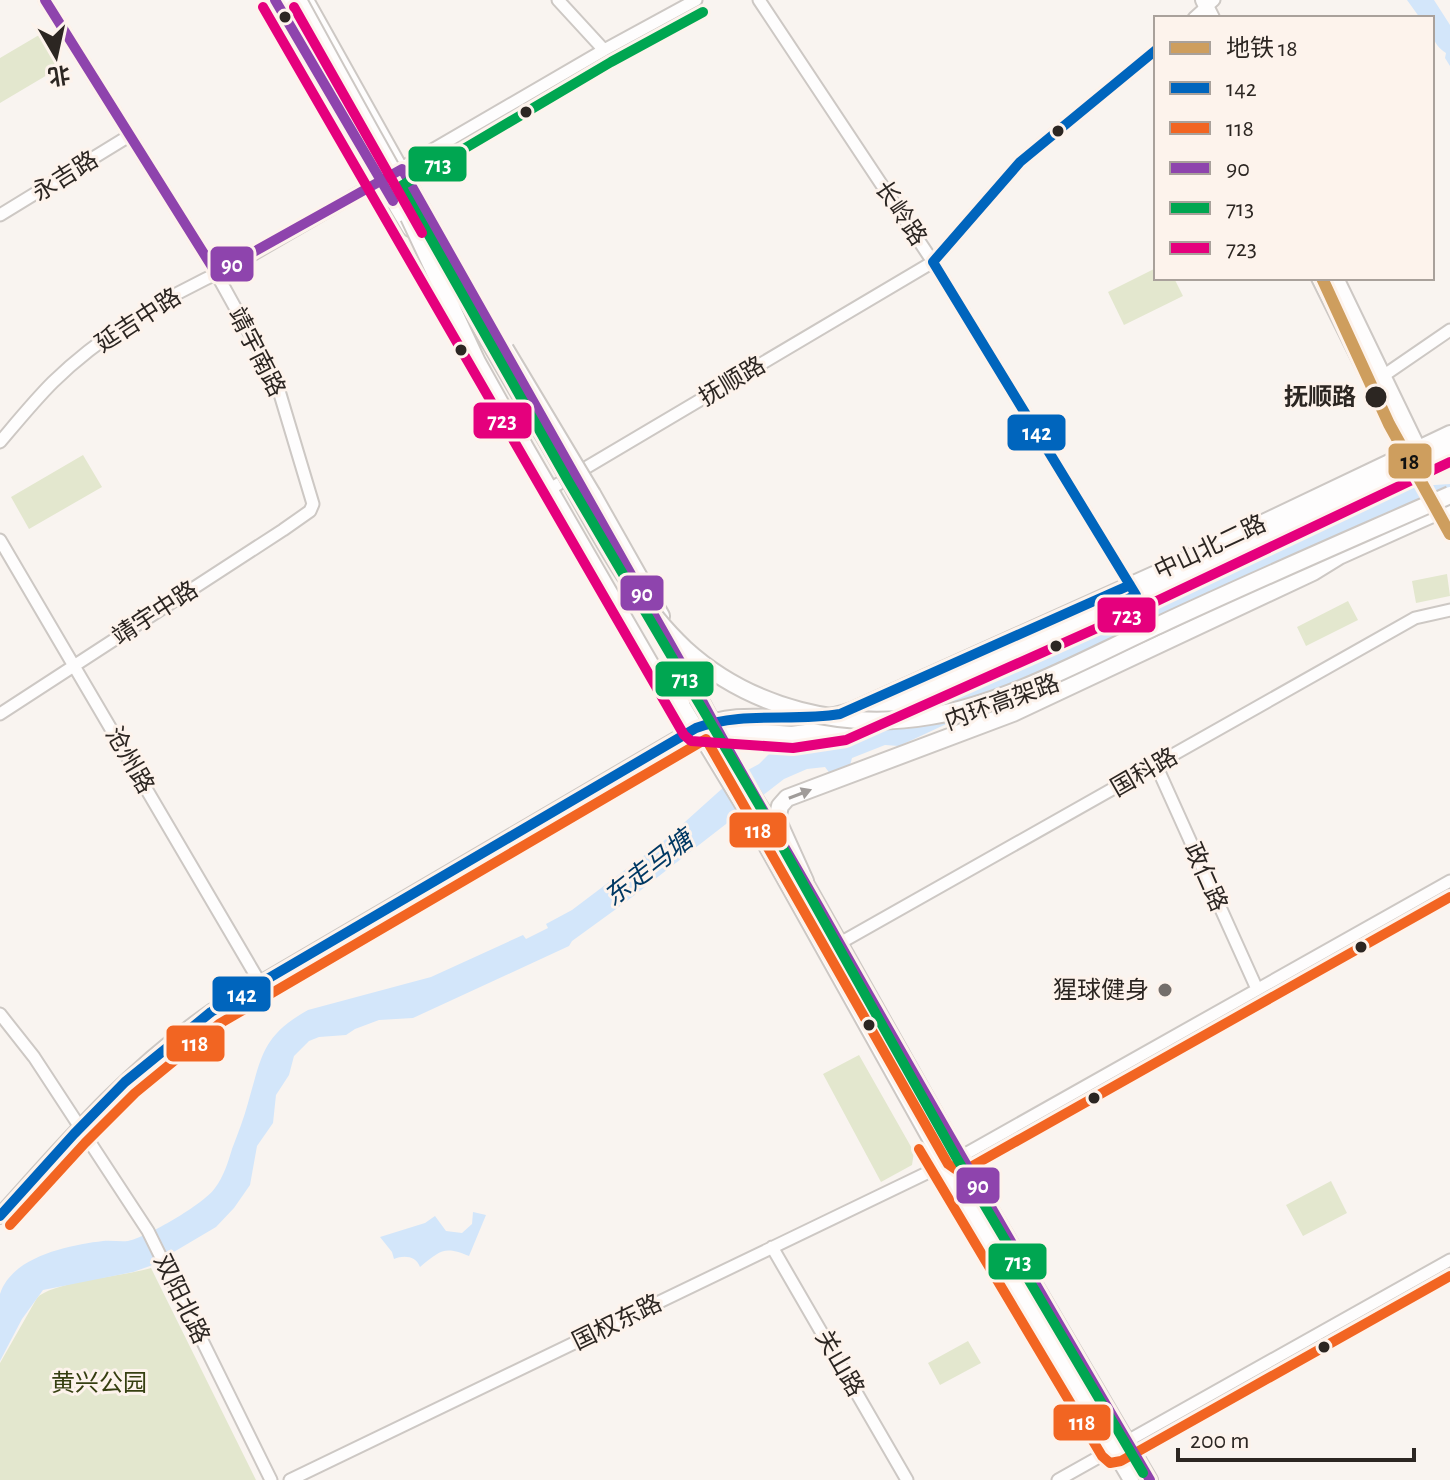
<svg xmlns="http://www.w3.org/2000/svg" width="1450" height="1480" viewBox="0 0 1450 1480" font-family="'Alegreya Sans','Noto Sans SC',sans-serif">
<rect width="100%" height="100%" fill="#f9f4f0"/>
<path fill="#e3e7ce" d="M39 35 59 68 0 103V58Z
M1156 268V278H1174L1183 296 1124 325 1108 292Z
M83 455 102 487 29 529 11 497Z
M1447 574 1450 596 1416 603 1412 581Z
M1348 601 1358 620 1306 646 1297 627Z
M859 1055 914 1152 912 1165 881 1182 823 1074Z
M1331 1181 1347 1213 1303 1236 1286 1205Z
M151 1268 256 1480H0V1363L37 1298C51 1282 125 1276 151 1268Z
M968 1341 981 1363 940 1385 928 1363Z"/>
<path fill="#d3e6fa" d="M1407 0H1434L1450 25V66L1445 58 1446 53C1432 44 1432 34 1432 18H1420Z
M1450 484V508L1416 506 899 746 885 745 852 758 849 769 831 775 825 767 807 769 784 779 623 904 572 941 569 946 413 1018 379 1020 355 1029 346 1035 319 1037 309 1041 294 1056 289 1075 276 1095 273 1123 257 1146 250 1185 234 1208 216 1227 150 1266 133 1272 43 1290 22 1319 0 1361C0 1345 0 1307 0 1294 12 1256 70 1245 103 1241 111 1240 120 1242 128 1241 147 1237 204 1204 215 1188 224 1176 228 1162 232 1149 238 1133 244 1118 248 1103 262 1055 262 1036 308 1010L431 977 523 935 526 939 548 928 546 924 572 910 666 839 735 777 759 764 770 753 859 734 1118 614 1192 588 1365 500 1404 487Z
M473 1212 486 1215 469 1256C444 1246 441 1250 420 1267 416 1256 404 1255 394 1259L392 1252 380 1237 425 1223 435 1216 446 1231 462 1233 472 1224Z"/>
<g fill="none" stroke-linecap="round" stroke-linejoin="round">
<g stroke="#cdc8c4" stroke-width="15">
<path id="minor" d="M558 0 604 50
M759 0 933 262 1133 590
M1194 18 1214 0
M0 215 129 136
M1383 376 1450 330
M0 442C17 422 34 401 53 382 103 333 169 295 233 266L604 50 696 0
M555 486 933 262 1020 162 1156 50
M0 540 259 981
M0 714 283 530 310 511 313 504 277 384 267 365 216 273 45 0
M1156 765 1257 989
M840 943 1415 618 1450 610
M0 1014 34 1057 148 1231 271 1480
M772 1247 907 1480
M290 1480 960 1157 1450 881
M1058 1480 1450 1260"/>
</g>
<g stroke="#cdc8c4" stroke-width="18">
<path id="major" d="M275 0 337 105
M306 0 474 300
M1203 0 1212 18
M353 133 410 229
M1319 278 1410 461
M1336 278 1421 454
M692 683 739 772 778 835
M676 695 747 812 944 1164 1131 1480
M708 728 792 734 841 727 1136 595 1450 447
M801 874 960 1157 1150 1480
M0 1216C68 1140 127 1071 211 1012L696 728C748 703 799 730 852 710L1156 573 1450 433"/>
</g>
<g stroke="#cdc8c4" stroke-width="20">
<path id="highway" d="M523 444 664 688 681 702
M592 494 661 616
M677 643 691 669 698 693
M805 881 777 819 780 806 787 798 1013 713 1313 572 1339 556 1450 506"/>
</g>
<use href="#minor" stroke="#fefdfd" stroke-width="11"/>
<use href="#major" stroke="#fefdfd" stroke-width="14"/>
<use href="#highway" stroke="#fefdfd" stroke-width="16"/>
<g stroke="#cdc8c4" stroke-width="20" stroke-linecap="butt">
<path id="highway-bridge" d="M284 0 304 33
M298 0C379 149 463 297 549 444 589 512 626 594 685 649 751 709 844 731 930 716 1006 704 1089 657 1159 625 1255 580 1353 538 1450 495
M335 88 365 141
M409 217 477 362 523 444
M505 349 592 494"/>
</g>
<use href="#highway-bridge" stroke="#fefdfd" stroke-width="16"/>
<g stroke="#fdf3ec" stroke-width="16">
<path id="bus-1" d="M933 262 1136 595 1128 599
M933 262 1020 162 1156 50
M0 1216 74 1134 125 1082 211 1012 696 728C743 711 792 722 840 714L1130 585"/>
</g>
<g stroke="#fdf3ec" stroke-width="16">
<path id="bus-2" d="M919 1149 1102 1456 1110 1463 1121 1461 1450 1276
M10 1225 85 1143 135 1093 219 1024 706 739 948 1164 958 1171 967 1169 1450 897"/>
</g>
<g stroke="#fdf3ec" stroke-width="16">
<path id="bus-3" d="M45 0 216 273 402 169 698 693C737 768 781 840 823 914 930 1104 1040 1292 1150 1480
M275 0 393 201"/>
</g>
<g stroke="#fdf3ec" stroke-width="16">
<path id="bus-4" d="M703 12 611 62 401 186 567 479 759 805 956 1157 1143 1473"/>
</g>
<g stroke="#fdf3ec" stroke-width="16">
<path id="bus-5" d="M263 7 684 735 691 741 793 748 846 740 1142 608 1450 462
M294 7 422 233"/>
</g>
<use href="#bus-1" stroke="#0065bd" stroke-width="10"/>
<use href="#bus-2" stroke="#f26522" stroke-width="10"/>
<use href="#bus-3" stroke="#8e44ad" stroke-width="10"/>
<use href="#bus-4" stroke="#00a651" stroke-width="10"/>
<use href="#bus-5" stroke="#e5007d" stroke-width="10"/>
<g stroke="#fdf3ec" stroke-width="18">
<path id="metro-1" d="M1322 278 1389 424 1450 534"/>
</g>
<use href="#metro-1" stroke="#ce9e5e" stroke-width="12"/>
</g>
<defs><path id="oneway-solid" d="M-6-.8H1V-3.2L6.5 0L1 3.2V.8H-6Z" transform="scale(2)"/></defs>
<use fill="#a09c9a" href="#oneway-solid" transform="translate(800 794) rotate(-21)"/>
<g fill="#2c2622" stroke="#fdf3ec" stroke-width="3">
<circle cx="285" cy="17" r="7"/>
<circle cx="526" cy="112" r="7"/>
<circle cx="1058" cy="131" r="7"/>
<circle cx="461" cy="350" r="7"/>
<circle cx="1376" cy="397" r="12"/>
<circle cx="1056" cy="646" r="7"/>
<circle cx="1361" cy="947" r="7"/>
<circle cx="869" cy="1025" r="7"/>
<circle cx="1094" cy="1098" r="7"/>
<circle cx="1324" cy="1347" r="7"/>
</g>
<circle fill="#746e6a" stroke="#fdf3ec" stroke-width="3" cx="1165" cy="990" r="8"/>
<g text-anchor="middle" stroke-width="6" stroke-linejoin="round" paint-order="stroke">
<g font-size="24" fill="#2c2622" stroke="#fdf3ec">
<text transform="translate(65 176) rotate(-32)" y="8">永吉路</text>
<text transform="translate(901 213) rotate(56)" y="8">长岭路</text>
<text transform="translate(138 320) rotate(-33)" y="8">延吉中路</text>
<text transform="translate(257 352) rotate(63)" y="8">靖宇南路</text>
<text transform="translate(732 381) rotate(-31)" y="8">抚顺路</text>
<text transform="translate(1210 547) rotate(-25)" y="8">中山北二路</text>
<text transform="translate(155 613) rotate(-33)" y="8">靖宇中路</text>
<text transform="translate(1002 702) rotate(-20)" y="8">内环高架路</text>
<text transform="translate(130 760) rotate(60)" y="8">沧州路</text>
<text transform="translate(1144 772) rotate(-30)" y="8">国科路</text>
<text transform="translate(1206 877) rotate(66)" y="8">政仁路</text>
<text transform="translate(182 1299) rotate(64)" y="8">双阳北路</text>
<text transform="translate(617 1322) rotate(-26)" y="8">国权东路</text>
<text transform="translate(840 1363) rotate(60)" y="8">关山路</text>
</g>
<g font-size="24" font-weight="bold" fill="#2c2622" stroke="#fdf3ec" text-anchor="end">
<text x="1356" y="405">抚顺路</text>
</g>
<g font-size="24" fill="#2c2622" stroke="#fdf3ec" text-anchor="end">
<text x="1149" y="998">猩球健身</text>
</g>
<g font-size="24" fill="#353f10" stroke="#fdf3ec">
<text x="99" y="1391">黄兴公园</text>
</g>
<g font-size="26" font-style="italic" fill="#003863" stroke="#fdf3ec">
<text transform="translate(648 868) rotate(-38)" y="9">东走马塘</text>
</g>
</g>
<g stroke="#fdf3ec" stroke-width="3">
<rect x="407" y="145" width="61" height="38" rx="8" fill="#00a651"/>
<rect x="209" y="245" width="46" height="38" rx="8" fill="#8e44ad"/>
<rect x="472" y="401" width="61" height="39" rx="8" fill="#e5007d"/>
<rect x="1006" y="413" width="61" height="39" rx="8" fill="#0065bd"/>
<rect x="1387" y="442" width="46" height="38" rx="8" fill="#ce9e5e"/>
<rect x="619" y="574" width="46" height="38" rx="8" fill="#8e44ad"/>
<rect x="1096" y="596" width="61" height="38" rx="8" fill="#e5007d"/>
<rect x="654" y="660" width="61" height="38" rx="8" fill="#00a651"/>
<rect x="728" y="811" width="60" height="38" rx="8" fill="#f26522"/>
<rect x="211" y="975" width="61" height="38" rx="8" fill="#0065bd"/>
<rect x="165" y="1024" width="61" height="39" rx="8" fill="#f26522"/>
<rect x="955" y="1166" width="46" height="39" rx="8" fill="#8e44ad"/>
<rect x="987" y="1242" width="61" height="39" rx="8" fill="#00a651"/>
<rect x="1052" y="1403" width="60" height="39" rx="8" fill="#f26522"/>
</g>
<g font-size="22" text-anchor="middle" font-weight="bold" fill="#fff">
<text x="438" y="172">713</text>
<text x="232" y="272">90</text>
<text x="502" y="428">723</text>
<text x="1037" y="440">142</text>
<text x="642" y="601">90</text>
<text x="1127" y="623">723</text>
<text x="685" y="686">713</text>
<text x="758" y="838">118</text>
<text x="242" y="1002">142</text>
<text x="195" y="1051">118</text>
<text x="978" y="1193">90</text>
<text x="1018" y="1269">713</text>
<text x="1082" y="1430">118</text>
</g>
<g font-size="22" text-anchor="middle" font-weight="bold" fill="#111">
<text x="1410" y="469">18</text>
</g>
<rect x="1154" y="16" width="280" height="264" fill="#fdf3ec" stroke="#a9a19b" stroke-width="2"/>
<rect x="1170" y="42" width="40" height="12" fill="#ce9e5e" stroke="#a9a19b" stroke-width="2"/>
<text x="1226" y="56" font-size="24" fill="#2c2622">地铁 18</text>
<rect x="1170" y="82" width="40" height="12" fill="#0065bd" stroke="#a9a19b" stroke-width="2"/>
<text x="1226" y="96" font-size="24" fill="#2c2622">142</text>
<rect x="1170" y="122" width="40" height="12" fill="#f26522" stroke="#a9a19b" stroke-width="2"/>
<text x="1226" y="136" font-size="24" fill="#2c2622">118</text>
<rect x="1170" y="162" width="40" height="12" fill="#8e44ad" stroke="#a9a19b" stroke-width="2"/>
<text x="1226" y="176" font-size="24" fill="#2c2622">90</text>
<rect x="1170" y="202" width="40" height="12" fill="#00a651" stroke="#a9a19b" stroke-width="2"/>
<text x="1226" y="216" font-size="24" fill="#2c2622">713</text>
<rect x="1170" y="242" width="40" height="12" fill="#e5007d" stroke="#a9a19b" stroke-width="2"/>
<text x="1226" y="256" font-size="24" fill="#2c2622">723</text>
<g transform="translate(56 56) rotate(171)" stroke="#fdf3ec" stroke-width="6" paint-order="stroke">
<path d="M0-6L14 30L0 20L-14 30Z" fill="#2c2622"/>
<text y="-12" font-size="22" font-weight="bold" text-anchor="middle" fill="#2c2622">北</text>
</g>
<path d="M1178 1448v12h236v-12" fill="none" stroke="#2c2622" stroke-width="4"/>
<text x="1190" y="1448" font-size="24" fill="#2c2622" stroke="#fdf3ec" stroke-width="6" paint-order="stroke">200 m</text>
</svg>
